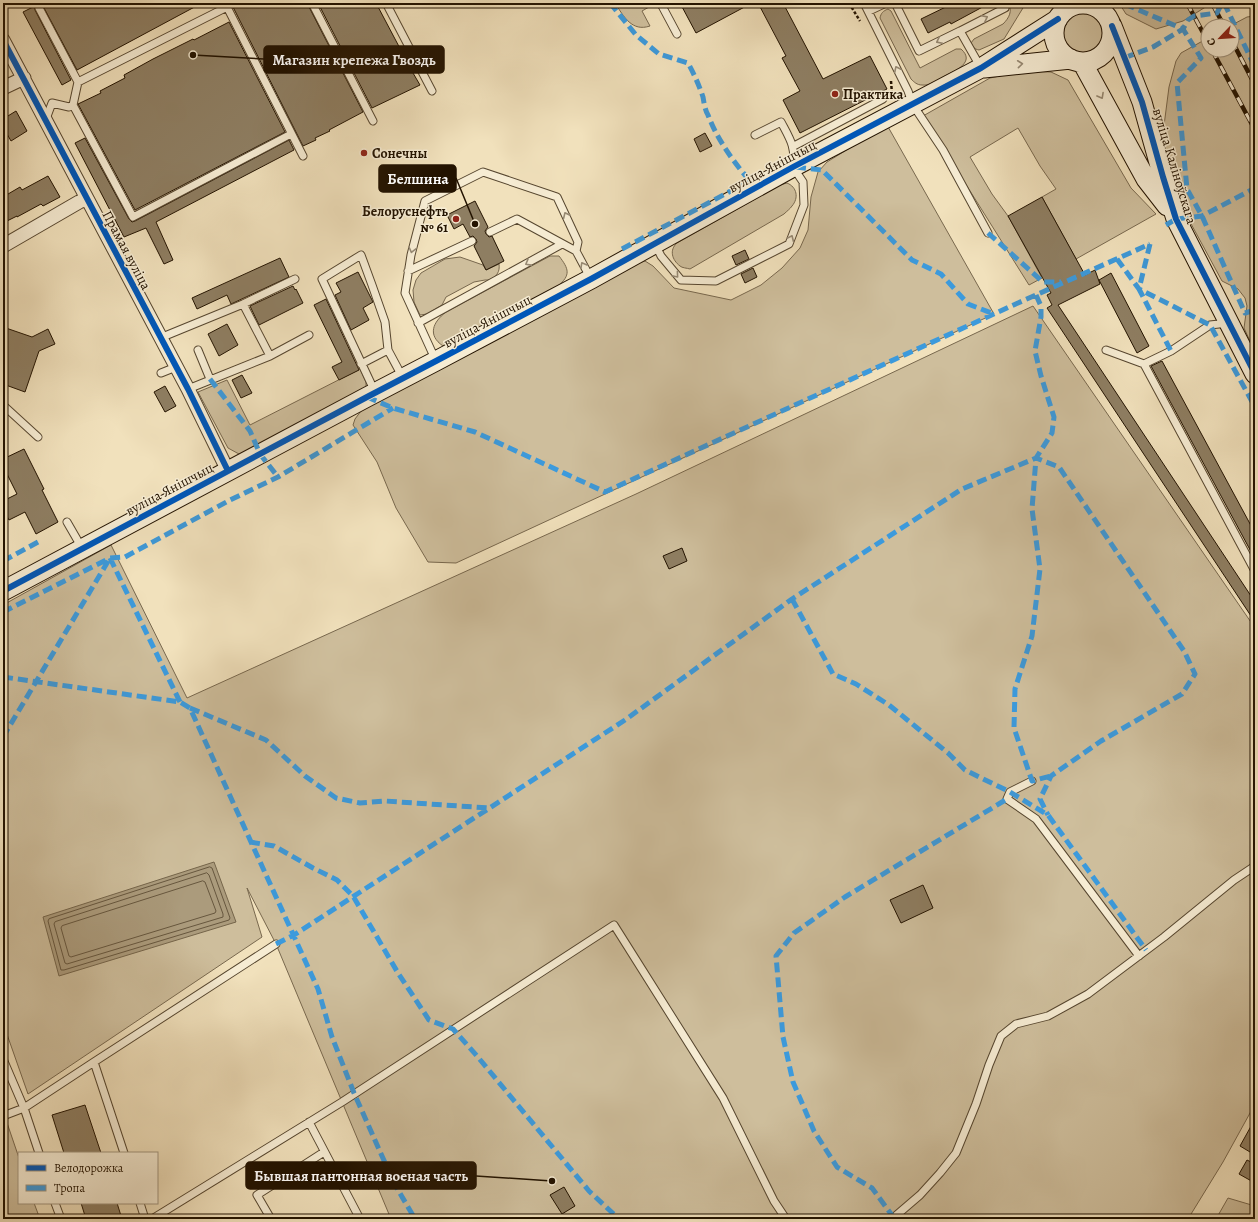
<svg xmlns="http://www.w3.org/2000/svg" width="1258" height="1222" viewBox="0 0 1258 1222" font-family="Alegreya,serif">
<rect width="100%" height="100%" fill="#f1e1bc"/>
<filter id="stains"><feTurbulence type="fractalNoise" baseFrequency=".005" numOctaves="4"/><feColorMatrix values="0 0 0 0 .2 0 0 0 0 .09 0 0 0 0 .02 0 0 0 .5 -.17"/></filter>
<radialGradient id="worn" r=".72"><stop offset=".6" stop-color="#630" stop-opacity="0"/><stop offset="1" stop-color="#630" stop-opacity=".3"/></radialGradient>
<path fill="#cebe9c" stroke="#78684e" d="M615 3H656L642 11 650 26C632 32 624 17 615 3Z
M1008 3H1026L1004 39 979 50C974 49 973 47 971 43L974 39 1003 24C1009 18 1013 11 1008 3Z
M1119 3H1212L1183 21 1156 29 1126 14Z
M1058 33a25 25 0 1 1 50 0a25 25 0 1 1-50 0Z
M888 9 891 11 920 68 956 49H961C976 62 955 71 945 76 938 80 930 86 922 85 917 85 914 82 911 79L880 18C881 13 883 11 888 9Z
M1255 16V352L1244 328 1247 306 1245 298 1238 289 1222 281 1176 196 1162 141 1169 87 1176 61 1181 53 1208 38V50H1232V26H1230L1247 17Z
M1024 71 1051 72 1068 80 1131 188 1156 214 1076 259 1042 197 1056 189 1040 166 1018 128 970 157 992 194 1008 216 1042 278 1029 285 923 116 990 78Z
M887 125 994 314 456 563 428 562 396 508 377 462 353 425 355 419 364 407 635 264 645 261 653 266 674 288 731 300 761 285 782 268 800 248 808 230 811 197 818 172 827 162Z
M787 183C797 187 799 198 792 206 790 209 787 211 784 214L690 269C687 268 682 268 680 266 672 260 669 250 677 243L780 185Z
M550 256H559C569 269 571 275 558 286L450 345 443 346C427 335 433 322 446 312Z
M460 257 483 265 486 270 499 264C500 272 497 275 491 280H485L474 282 446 297 442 305 427 314 420 315 414 302 413 290 416 280 421 273 445 259Z
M1033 306 1255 628V1104L1223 1162 1188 1219H391L276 944 247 888 262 937 28 1094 3 1023V605L111 545 187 698 636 494Z
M360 369 366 382V388L247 456 239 454 228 448 198 392 227 380 250 425Z
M3 1111 19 1158V1203H34L40 1219H3Z
M1228 1198 1255 1206V1219H1216Z"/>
<path fill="#ab9b7c" stroke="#75654a" d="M214 862 236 922 59 976 43 917Z"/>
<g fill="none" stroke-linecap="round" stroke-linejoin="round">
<path stroke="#67573e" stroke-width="1" d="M210 867 212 868 230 918 229 920 64 970H61L48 921 49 919Z
M207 873 209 875 223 914V917L67 964 65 963 54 924 55 922Z
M203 881 205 882 216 911 215 913 71 957 69 956 61 928 62 926Z"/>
</g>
<path fill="#8e7e62" stroke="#231300" d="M40 3H202L77 70 43 6Z
M231 3H307L363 112 329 130 330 131 315 138 316 140 303 146Z
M318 3H376L413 73 420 85 372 108Z
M680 3H752L696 33Z
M758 3H783L823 79 870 56 887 89 800 133 783 100 800 91 782 58 786 56Z
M954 3H990L951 24 950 22 928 33 921 19Z
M35 6V10L71 80 62 85 23 12Z
M229 22 285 132 135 210 78 104 101 93 100 91 125 78 124 75 153 59 193 39 194 40Z
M16 111 27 131 11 141 3 127V119Z
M705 133 712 146 700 152 694 139Z
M85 138 129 219 132 222 135 221 289 140 294 150 156 222 173 260 164 264 146 228 124 237 75 143Z
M48 176 60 197 43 206 41 204 17 217V216L3 223V197L20 187 22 190Z
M1042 197 1085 275 1095 270 1100 284 1058 305 1255 602V622L1047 308 1052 305 1047 295 1051 293 1008 216Z
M475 201 488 227 485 231 486 234 489 237 492 236 504 261 486 270 474 246 477 242 476 239 473 236 470 237 463 224 454 229 447 215Z
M745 250 749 259 736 265 732 256Z
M280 258 289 277 231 304 227 295 197 309 192 298Z
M753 268 757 277 745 283 741 274Z
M358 272 373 302 363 308 369 320 351 330 335 295 341 292 336 283Z
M1111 273 1149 346 1137 353 1099 280Z
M293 286 295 290 296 289 303 303 259 325 250 306Z
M326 299 359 370 339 380 332 367 342 362 314 305Z
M227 324 238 345 219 356 208 334Z
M3 327 32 337 48 329 55 344 39 351 25 392 3 384Z
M1162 361 1255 533V559L1151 366Z
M242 375 252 393 241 398 232 380Z
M165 386 176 406 165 412 154 392Z
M24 449 44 489 42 490 58 522 36 534 25 512 9 520 3 509V501L17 494 3 466V459Z
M682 548 687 561 669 569 663 556Z
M923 885 933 908 901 923 890 900Z
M85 1105 101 1153H64L52 1115Z
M1255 1119V1143L1250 1152 1240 1146Z
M1247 1160 1255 1164V1183L1239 1174Z
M564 1187 575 1206 562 1214 550 1195Z
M81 1203H117L122 1219H86Z"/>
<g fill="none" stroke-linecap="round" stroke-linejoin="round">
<g stroke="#56462f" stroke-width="9">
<path id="lane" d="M312 3 373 121
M386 3 432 91
M663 3 661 4 677 34
M864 3 908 91 913 105 943 150 988 233
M895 3 919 51 960 31 981 68
M227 7 303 156
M39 8 78 82 227 7 225 3
M869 11 886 3
M960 31 1005 8 1003 3
M78 82 73 105 133 217 291 134
M46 119 52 103 69 107 73 105
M794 146 883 99
M490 232 517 219 576 251 591 279
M655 244 661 256 681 280 716 281 789 244 804 205 803 182 793 167C796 147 790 139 781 122L755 135
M408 271 472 241
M243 304 270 356
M418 323 562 244
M160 338 243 304 295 279
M198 350 210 379
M1106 350 1144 364 1255 571
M436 361 405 293 411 255 425 201 483 172 557 197 578 242 576 251
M361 364 388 350
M1144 364 1171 351 1210 325 1228 323
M161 373 176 367
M188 389 270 356 309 335
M375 392 322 279 361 255 372 285 385 322 388 350 403 378
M3 405 38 437
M67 522 82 548
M1032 781 1010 792 1007 799 1036 819 1139 956
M3 1059 24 1108 39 1153
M94 1062 276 944
M3 1116 24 1108 94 1062 124 1153
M309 1122 360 1219
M55 1203 61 1219
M140 1203 145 1219
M152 1219 342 1102 614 925 723 1098 774 1201 786 1219
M271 1219 257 1195 324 1152
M892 1219 920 1195 940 1173 956 1153 976 1104 989 1065 1001 1036 1016 1024 1048 1016 1088 994 1164 937 1234 880 1255 866"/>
</g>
<g stroke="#56462f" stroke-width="15">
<path id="street" d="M3 40 188 389 228 471
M3 88 24 78
M3 246 79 202 87 199"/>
</g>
<g stroke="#231300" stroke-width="21">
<path id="secondary" d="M1054 33a29 29 0 1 1 58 0a29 29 0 1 1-58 0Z
M1112 26 1142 102 1163 177 1176 219 1255 374
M1082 62 1146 179 1167 206
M984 68 1071 59
M3 591 367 397 436 361 591 279 793 167 981 68 1058 19"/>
</g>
<path stroke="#231300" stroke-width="2.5" stroke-dasharray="3 2" stroke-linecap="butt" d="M849 3 860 21
M891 81 892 94"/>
<use href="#lane" stroke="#f6ecd3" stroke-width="7"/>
<use href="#street" stroke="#f6ecd3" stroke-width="13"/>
<use href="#secondary" stroke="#f6ecd3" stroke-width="19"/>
<g stroke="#231300" stroke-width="4.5">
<path id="rail" d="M1187 3 1208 42
M1212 3 1224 26
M1232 41 1255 85
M1212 50 1255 130"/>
</g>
<use href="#rail" stroke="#f6ecd3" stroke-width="3" stroke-dasharray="9" stroke-linecap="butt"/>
<path stroke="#3c9adc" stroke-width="5" stroke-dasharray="10 5" stroke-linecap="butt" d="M610 3 636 35 659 54 688 63C694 74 699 85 703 97 704 103 705 110 708 115 717 139 733 161 749 180L757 178
M1126 3 1127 5 1183 29 1201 58 1177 83 1187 189 1202 216 1245 313 1255 310
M1224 3 1255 67
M1124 58 1153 47 1183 29 1188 20 1194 16 1217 13 1222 3
M796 167 822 170 912 260 941 274 968 304 994 314
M1166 225 1176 219 1202 216 1255 188
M988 233 1043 282H1061
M1150 244 1139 289 1171 351
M622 249 742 185 749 180
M1117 259 1139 289 1210 325 1255 407
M1036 295 1041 306V317L1035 351 1041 376 1054 417 1052 433 1036 458 1032 509 1040 569 1032 636 1015 689 1014 728 1032 781 1051 776
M210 379 250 431 260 454 278 477
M367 397 393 408 475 432 605 492 1009 307 1150 244
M110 558 180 702
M3 561 38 542
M792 599 833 674 856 684 889 705 948 753 965 770 1010 792 1048 815 1146 950
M3 612 110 558 125 557 230 500 278 477 393 408
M3 677 180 702 190 708 318 989 332 1037 354 1093 394 1183 415 1219
M190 708 266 740 305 776 336 798 360 803 385 801 489 808
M3 737 110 558
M250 842 274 846 313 868 337 880 353 896 398 973 429 1020 453 1029 477 1056 589 1191 619 1219
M276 944 294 935 625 720 792 599 962 489 1036 458 1059 467 1184 651 1195 674 1182 694 1101 741 1051 776 1040 799 1048 815
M894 1218 872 1188 837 1167 814 1131 793 1082 783 1037 776 956 794 933 845 897 1007 799"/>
<g stroke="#f6ecd3" stroke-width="8">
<path id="cycleway" d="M1112 26 1142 102 1163 177 1176 219 1255 374
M3 40 188 389 228 471
M3 591 367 397 436 361 591 279 793 167 981 68 1058 19"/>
</g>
<use href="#cycleway" stroke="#0057b8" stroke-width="6"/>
</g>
<defs><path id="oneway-chevron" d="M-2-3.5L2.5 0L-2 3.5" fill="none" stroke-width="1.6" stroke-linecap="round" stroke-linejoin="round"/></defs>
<g stroke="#978a74">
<use href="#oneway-chevron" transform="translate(985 18) rotate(-27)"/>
<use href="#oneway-chevron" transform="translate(939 41) rotate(153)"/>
<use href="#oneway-chevron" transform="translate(1020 64) rotate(-6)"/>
<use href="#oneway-chevron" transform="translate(897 69) rotate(-116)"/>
<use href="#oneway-chevron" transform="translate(1101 96) rotate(61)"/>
<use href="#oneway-chevron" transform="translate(566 215) rotate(-115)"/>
<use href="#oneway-chevron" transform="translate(791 238) rotate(-66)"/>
<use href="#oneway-chevron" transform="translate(412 250) rotate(104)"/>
<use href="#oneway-chevron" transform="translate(528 263) rotate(151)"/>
<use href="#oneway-chevron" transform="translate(583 265) rotate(-119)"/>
<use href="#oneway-chevron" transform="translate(676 275) rotate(50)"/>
</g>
<g fill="#8f2418" stroke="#f6ecd3" stroke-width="1.5">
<circle cx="835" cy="94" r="4"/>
<circle cx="364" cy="153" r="4"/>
<circle cx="456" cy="219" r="4"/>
</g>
<g text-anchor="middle" stroke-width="3" stroke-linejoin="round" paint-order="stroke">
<g font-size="14" font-weight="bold" fill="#231300" stroke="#f6ecd3" text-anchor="start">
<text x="843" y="99">Практика</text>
<text x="372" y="158">Сонечны</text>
<text x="448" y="216" text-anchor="end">Белоруснефть<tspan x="448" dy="16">№ 61</tspan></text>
</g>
<g font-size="14" fill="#231300" stroke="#f6ecd3">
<text transform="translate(772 166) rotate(-28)" y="5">вуліца Янішчыц</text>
<text transform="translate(1175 166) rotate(73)" y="5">вуліца Каліноўскага</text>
<text transform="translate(127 250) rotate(62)" y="5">Прамая вуліца</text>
<text transform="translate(487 321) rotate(-28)" y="5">вуліца Янішчыц</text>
<text transform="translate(169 489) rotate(-28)" y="5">вуліца Янішчыц</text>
</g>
</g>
<path fill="none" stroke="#231300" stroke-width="1.5" d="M193 55L264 59M475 224L456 178M552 1181L476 1176"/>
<g fill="#231300" stroke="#f6ecd3" stroke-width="1.5">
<circle cx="193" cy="55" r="4"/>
<circle cx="475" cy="224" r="4"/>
<circle cx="552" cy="1181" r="4"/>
</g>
<g fill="#231300" stroke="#231300" stroke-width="1.5">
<rect x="264" y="46" width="180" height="27" rx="4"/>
<rect x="379" y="165" width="77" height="27" rx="4"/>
<rect x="246" y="1162" width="230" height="27" rx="4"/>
</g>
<g font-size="15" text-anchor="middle" font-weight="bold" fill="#fff">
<text x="354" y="65">Магазин крепежа Гвоздь</text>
<text x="418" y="184">Белшина</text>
<text x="361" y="1181">Бывшая пантонная военая часть</text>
</g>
<rect width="1258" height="1222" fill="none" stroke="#f1e1bc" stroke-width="16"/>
<rect x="4" y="4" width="1250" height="1214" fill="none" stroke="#231300" stroke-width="2"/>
<rect x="8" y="8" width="1242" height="1206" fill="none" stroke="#231300"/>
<rect x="18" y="1152" width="140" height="52" fill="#f6ecd3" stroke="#a2957f"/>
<rect x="26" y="1165" width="20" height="6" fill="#0057b8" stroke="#a2957f"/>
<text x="54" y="1172" font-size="12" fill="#231300">Велодорожка</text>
<rect x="26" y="1185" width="20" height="6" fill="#3c9adc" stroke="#a2957f"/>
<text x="54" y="1192" font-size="12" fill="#231300">Тропа</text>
<g transform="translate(1220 38) rotate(245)"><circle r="19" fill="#f6ecd3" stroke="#a2957f"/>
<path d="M0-3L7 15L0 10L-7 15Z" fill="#8f2418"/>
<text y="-6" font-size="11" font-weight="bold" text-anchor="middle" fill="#231300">С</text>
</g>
<rect width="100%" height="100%" filter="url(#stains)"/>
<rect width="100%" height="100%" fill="url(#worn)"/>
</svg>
